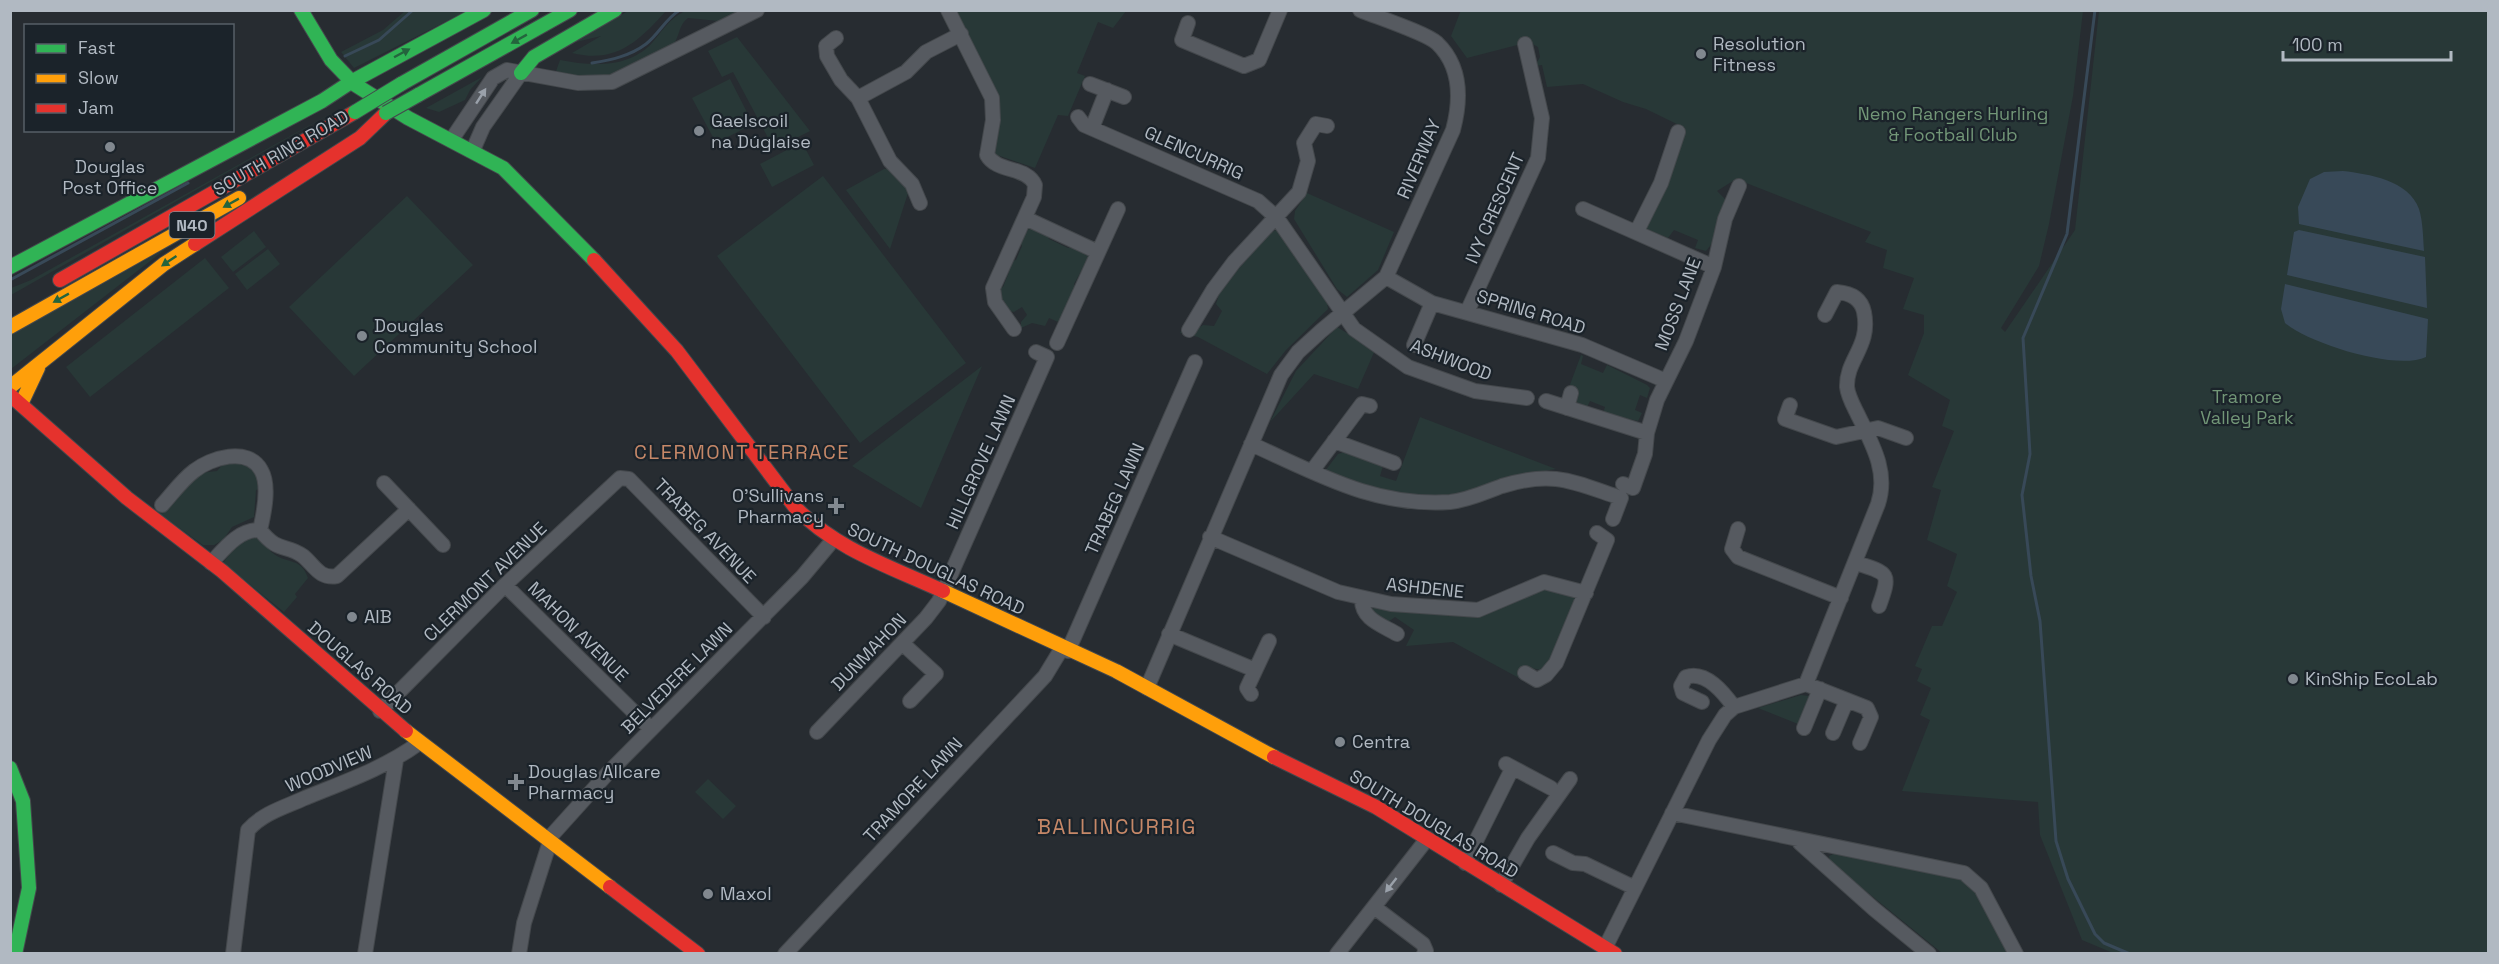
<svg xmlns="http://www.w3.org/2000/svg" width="2499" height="964" viewBox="0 0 2499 964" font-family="'Space Grotesk',sans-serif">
<rect width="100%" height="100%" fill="#272c31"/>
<path fill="#283837" d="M1461 10 2083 11 2073 96 2049 224 2039 266 2001 328 2005 332 2075 230 2099 11H2488V953H2113L2082 940 2040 835 2038 802 1902 791 1930 720 1920 715 1931 688 1917 681 1922 669 1915 666 1932 626H1942L1957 592 1947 586 1957 554 1927 540 1941 490 1932 487 1954 431 1942 426 1950 400 1908 375 1924 333V315L1903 309 1914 278 1883 268 1887 250 1865 242 1871 232 1736 179 1717 191 1726 200 1713 242 1706 251 1695 248 1698 240 1674 230 1668 238 1647 229 1646 223 1661 192 1685 128 1646 109 1623 102 1583 84 1547 87 1542 65 1535 66 1540 57 1538 47 1529 42 1467 58 1451 36Z
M405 11H467L354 68 341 52 383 30Z
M628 11H666C639 41 616 64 572 53L601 36 576 42Z
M685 11H740L719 21 688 18C678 25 680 38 672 46L605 79 555 74 560 60C591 66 628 69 652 43 662 31 670 18 685 11Z
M957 11H1126L1113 28 1098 22 1077 73 1085 76 1068 116 1058 115 1035 168 994 154 1000 120 998 99Z
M737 37 810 131 774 149 733 72 722 77 708 51Z
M482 77 470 90 465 100 439 112 426 108Z
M730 79 753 124 716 143 692 98Z
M346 105 11 295V288L31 280Z
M802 142 814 165 772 187 760 164Z
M884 169H889L905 185 908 193 890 249 846 190Z
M823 176 966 363 860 443 717 256Z
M1307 193 1394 232 1378 270 1347 297 1337 289 1294 219 1295 211Z
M407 196 473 265 354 376 289 307Z
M1030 227 1047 234 1049 239 1068 248 1074 247 1089 257 1074 284 1076 288C1068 301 1066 302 1063 317L1058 322 1049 318 1045 326 1032 323 1021 328V322L1027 315 1022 307 1014 312C1002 310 1000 298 998 288L1003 287 1009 272 1007 268 1011 261 1016 260 1022 246 1020 242Z
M1276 230 1284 234 1327 303 1328 309 1286 350 1267 374 1198 337 1180 333 1183 328 1193 332 1203 325 1214 326 1222 311 1216 304 1221 289 1270 233Z
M254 231 266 247 233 272 221 257Z
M167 248 11 369V335Z
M268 249 280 264 247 290 235 274Z
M205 258 229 288 90 397 66 367Z
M1337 327 1375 350 1358 389 1314 374 1270 422 1296 371Z
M1581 355 1583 356 1581 364 1603 373 1607 365 1647 385 1650 388 1647 398 1640 395 1635 410 1642 413 1638 421 1603 413 1605 407 1590 401 1586 409 1579 405 1576 400 1578 392 1568 390Z
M982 366 921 508 852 466Z
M1420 417 1556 469 1516 476 1455 497 1374 491 1325 471 1338 454 1345 452 1383 466 1380 476 1396 481Z
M225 462 247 463 256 473 259 489 256 490 254 517 232 527 223 540 214 545H203L160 514V511L200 473 217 471Z
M251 537C263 537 265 548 274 554 287 564 301 557 308 578L295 594 297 597 284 612 223 563 239 542Z
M1544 588 1575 596 1576 600 1551 661 1541 670 1526 667 1519 678 1453 642 1406 646 1414 630 1395 617 1388 622 1372 614 1371 609 1377 607 1478 616Z
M1801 695 1809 696 1798 724 1758 708Z
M708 779 736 806 723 819 695 792Z
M1836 853 1963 878 1976 888 2010 953H1942L1830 862 1829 856Z"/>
<path fill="#384958" d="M2343 171C2368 174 2409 180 2419 209 2423 222 2423 237 2424 251L2299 224 2298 207 2310 179 2324 172Z
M2299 230 2425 257 2427 308 2287 275 2294 232Z
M2285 284 2428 319 2426 357C2396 371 2310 344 2285 323L2281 309Z"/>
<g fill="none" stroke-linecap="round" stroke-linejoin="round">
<path stroke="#384958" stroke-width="3" d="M2095 10 2067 234 2023 338 2030 454 2022 495 2031 576 2040 621 2056 841 2068 879 2095 934 2104 943 2130 954
M345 56 379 40 413 10
M592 63C611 60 630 56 646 44 659 34 666 18 680 10
M10 280 188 183"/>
<g stroke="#44484c" stroke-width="16">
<path id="street" d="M948 10 992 98 993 120 987 155C997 173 1027 166 1035 185L1034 197 993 288 995 302 1014 329
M1188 23 1182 40 1244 66 1259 60 1280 10
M836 38 826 46 827 56 841 80 858 98 890 161 912 184 920 203
M1090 84 1124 97
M858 98 906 72 926 52 961 34
M1078 117 1084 125 1258 201 1277 218 1354 329 1408 367 1475 391 1527 398
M1092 128 1107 90
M452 139 493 78 507 70 578 83 612 82 757 10
M473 150 483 127 521 73
M1583 209 1714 267
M1025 218 1098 252
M1637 231 1661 183 1678 132
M1386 277 1432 303 1582 345 1666 381
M1467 312 1538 158 1542 118 1525 44
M1189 330 1213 290 1234 262 1299 192 1308 161 1304 143 1316 124 1327 126
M1057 343 1118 209
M1414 345 1432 303
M1546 401 1647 433
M1790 405 1785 419 1836 437 1878 428 1906 438
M1567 408 1571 393
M1334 441 1394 463
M1251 444C1318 474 1374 507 1450 502 1469 500 1485 492 1502 486 1554 470 1573 482 1621 498L1613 519
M1312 471 1362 404 1370 406
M384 483 443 545
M1623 484 1633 488 1645 454 1647 433 1657 400 1686 341 1714 267 1725 219 1739 186
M162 505C172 494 182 480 194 471 210 458 248 446 261 470 270 485 264 513 260 530
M1738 529 1732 549 1738 557 1841 598
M1210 537 1338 592 1391 604 1478 610 1544 582 1586 593
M211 563C224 549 239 529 260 530 279 554 285 543 303 556 315 566 319 579 337 576L409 509
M1856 563C1889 573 1891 573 1879 606
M505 585 651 729
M1362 599C1361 619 1382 625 1397 634
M1169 634 1255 670
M902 643 936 674 910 701
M1068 651 1195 362
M1525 673 1537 680 1546 675 1556 663 1607 540 1597 533
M1806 684 1867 708 1871 717 1860 743
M1147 688 1281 375 1298 352 1321 331 1386 277 1453 130C1461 100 1462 67 1437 43 1426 33 1377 17 1360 10
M1251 694 1247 688 1269 641
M1702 702 1683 693 1681 686 1686 677C1706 670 1724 693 1734 707
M380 711 505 585 620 478 629 479 764 617
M1804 728 1820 689
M817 732 926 618 939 601 1047 357 1036 352
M1833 733 1847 700
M1506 764 1551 788
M1672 813 1964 873 1981 888 2016 954
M1800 843 1874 909 1929 954
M1553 853 1573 863 1585 864 1635 888
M1465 863 1512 769
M1501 885 1528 838 1570 779
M1374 907 1423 944 1426 951 1424 954
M1605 948 1709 740 1725 715 1734 707 1806 684 1878 504C1889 471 1871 442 1857 413 1853 405 1848 396 1847 387 1846 359 1871 347 1864 312 1861 298 1850 293 1837 292L1825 315
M233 954 248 830C263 813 285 807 305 798 344 782 385 768 419 743
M365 954 396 760
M519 954 524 923 552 835 607 774 802 577 833 540
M785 954 1045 676 1062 648
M1337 954 1427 839"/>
</g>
<g stroke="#44484c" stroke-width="16">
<path id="fast" d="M301 10 331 60 354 84 408 118 503 168 594 260
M521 73 534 57 615 10
M351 82 484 10
M401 84 532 10
M418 95 570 10
M10 267 322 101 351 82
M10 768 23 801 29 888 15 954"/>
</g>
<g stroke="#44484c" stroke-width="16">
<path id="slow" d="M10 327 239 198
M10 387 164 264 195 244
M21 404 38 368
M943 591 1116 671 1274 757
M406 731 610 887"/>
</g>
<g stroke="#44484c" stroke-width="16">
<path id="jam" d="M195 244 360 138 386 113
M594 260 677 351 795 507C835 549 891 567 943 591
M60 280 355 112
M10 395 127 498 222 571 406 731
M1274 757 1376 807 1615 954
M610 887 698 954"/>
</g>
<use href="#street" stroke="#565a60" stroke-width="14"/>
<use href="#fast" stroke="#30b455" stroke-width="14"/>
<use href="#slow" stroke="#ff9f0a" stroke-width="14"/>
<use href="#jam" stroke="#e5322d" stroke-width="14"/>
<g stroke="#43484d" stroke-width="16" stroke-linecap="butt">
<path id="fast-bridge" d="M355 112 401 84
M386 113 418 95"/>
</g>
<use href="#fast-bridge" stroke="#30b455" stroke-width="14"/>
</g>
<defs><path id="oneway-solid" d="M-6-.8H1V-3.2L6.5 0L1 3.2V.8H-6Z" transform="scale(1.5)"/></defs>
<g fill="#24643d">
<use href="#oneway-solid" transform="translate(519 39) rotate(151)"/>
<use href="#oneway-solid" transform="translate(402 53) rotate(-28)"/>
<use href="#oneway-solid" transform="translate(231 203) rotate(151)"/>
<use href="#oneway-solid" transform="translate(169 261) rotate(146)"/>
<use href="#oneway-solid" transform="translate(61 298) rotate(151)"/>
</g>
<g fill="#9aa1aa">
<use href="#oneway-solid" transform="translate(481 96) rotate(-57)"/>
<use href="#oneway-solid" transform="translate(1391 885) rotate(128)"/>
</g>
<g fill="#81888f" stroke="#1b232a" stroke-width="2">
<circle cx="1701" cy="54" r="6"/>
<circle cx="699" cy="131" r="6"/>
<circle cx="110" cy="147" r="6"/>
<circle cx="362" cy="336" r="6"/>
<path d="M833 497h6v6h6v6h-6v6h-6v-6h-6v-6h6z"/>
<circle cx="352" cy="617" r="6"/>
<circle cx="2293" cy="679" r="6"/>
<circle cx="1340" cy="742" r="6"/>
<path d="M513 773h6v6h6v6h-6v6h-6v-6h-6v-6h6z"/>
<circle cx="708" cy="894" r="6"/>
</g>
<g text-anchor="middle" stroke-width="4.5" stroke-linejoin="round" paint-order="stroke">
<rect fill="#1b232a" stroke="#848c94" stroke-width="1.5" x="169.5" y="212" width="45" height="26" rx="4.5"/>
<g font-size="16" font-weight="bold" fill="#b1b9c2">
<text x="192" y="231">N40</text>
</g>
<g font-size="18" fill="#b1b9c2" stroke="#1b232a" text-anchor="start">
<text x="1713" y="50">Resolution<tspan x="1713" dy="21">Fitness</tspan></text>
<text x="711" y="127">Gaelscoil<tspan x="711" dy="21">na Dúglaise</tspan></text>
<text x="110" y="173" text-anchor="middle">Douglas<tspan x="110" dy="21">Post Office</tspan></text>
<text x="374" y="332">Douglas<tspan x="374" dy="21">Community School</tspan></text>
<text x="824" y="502" text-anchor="end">O'Sullivans<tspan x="824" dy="21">Pharmacy</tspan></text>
<text x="364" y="623">AIB</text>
<text x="2305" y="685">KinShip EcoLab</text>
<text x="1352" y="748">Centra</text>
<text x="528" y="778">Douglas Allcare<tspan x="528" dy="21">Pharmacy</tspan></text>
<text x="720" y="900">Maxol</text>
</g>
<g font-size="18" fill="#729677" stroke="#1b232a">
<text x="1953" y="120">Nemo Rangers Hurling<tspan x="1953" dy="21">&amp; Football Club</tspan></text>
<text x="2247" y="403">Tramore<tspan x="2247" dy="21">Valley Park</tspan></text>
</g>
<g font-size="18" fill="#b1b9c2" stroke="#1b232a">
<text transform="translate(281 153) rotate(-30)" y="6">SOUTH RING ROAD</text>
<text transform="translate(1194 153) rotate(24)" y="6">GLENCURRIG</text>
<text transform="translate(1419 159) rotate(-67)" y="6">RIVERWAY</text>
<text transform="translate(1495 208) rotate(-66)" y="6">IVY CRESCENT</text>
<text transform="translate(1678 304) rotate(-69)" y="6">MOSS LANE</text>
<text transform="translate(1531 312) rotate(17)" y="6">SPRING ROAD</text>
<text transform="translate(1451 360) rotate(21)" y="6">ASHWOOD</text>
<text transform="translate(981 462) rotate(-66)" y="6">HILLGROVE LAWN</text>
<text transform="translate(1115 499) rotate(-66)" y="6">TRABEG LAWN</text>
<text transform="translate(705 531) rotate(46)" y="6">TRABEG AVENUE</text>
<text transform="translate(936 569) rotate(25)" y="6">SOUTH DOUGLAS ROAD</text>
<text transform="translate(485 582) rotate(-44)" y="6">CLERMONT AVENUE</text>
<text transform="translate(1425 588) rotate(6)" y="6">ASHDENE</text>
<text transform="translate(578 632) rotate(45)" y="6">MAHON AVENUE</text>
<text transform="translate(869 652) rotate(-46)" y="6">DUNMAHON</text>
<text transform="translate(360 668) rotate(41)" y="6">DOUGLAS ROAD</text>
<text transform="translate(677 678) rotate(-45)" y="6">BELVEDERE LAWN</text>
<text transform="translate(329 769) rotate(-23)" y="6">WOODVIEW</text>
<text transform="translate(913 790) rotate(-47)" y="6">TRAMORE LAWN</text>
<text transform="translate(1434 824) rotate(31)" y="6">SOUTH DOUGLAS ROAD</text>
</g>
<g font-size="20" letter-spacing="1.5" fill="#c68868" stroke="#1b232a">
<text x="742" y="459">CLERMONT TERRACE</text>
</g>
<g font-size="21" letter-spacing="1.5" fill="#c68868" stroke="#1b232a">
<text x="1117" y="834">BALLINCURRIG</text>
</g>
</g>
<rect width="2499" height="964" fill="none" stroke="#b1b9c2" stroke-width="24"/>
<rect x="24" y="24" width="210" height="108" fill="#1b232a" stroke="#575f67" stroke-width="1.5"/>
<rect x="36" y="44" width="30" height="9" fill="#30b455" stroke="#575f67" stroke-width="1.5"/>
<text x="78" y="54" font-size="18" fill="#b1b9c2">Fast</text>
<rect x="36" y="74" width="30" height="9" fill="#ff9f0a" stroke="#575f67" stroke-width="1.5"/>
<text x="78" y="84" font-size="18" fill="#b1b9c2">Slow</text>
<rect x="36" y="104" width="30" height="9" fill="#e5322d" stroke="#575f67" stroke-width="1.5"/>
<text x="78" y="114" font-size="18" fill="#b1b9c2">Jam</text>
<path d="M2283 51v9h168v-9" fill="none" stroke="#b1b9c2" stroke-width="3"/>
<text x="2292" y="51" font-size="18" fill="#b1b9c2" stroke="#1b232a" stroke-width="4.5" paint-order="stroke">100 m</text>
</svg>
